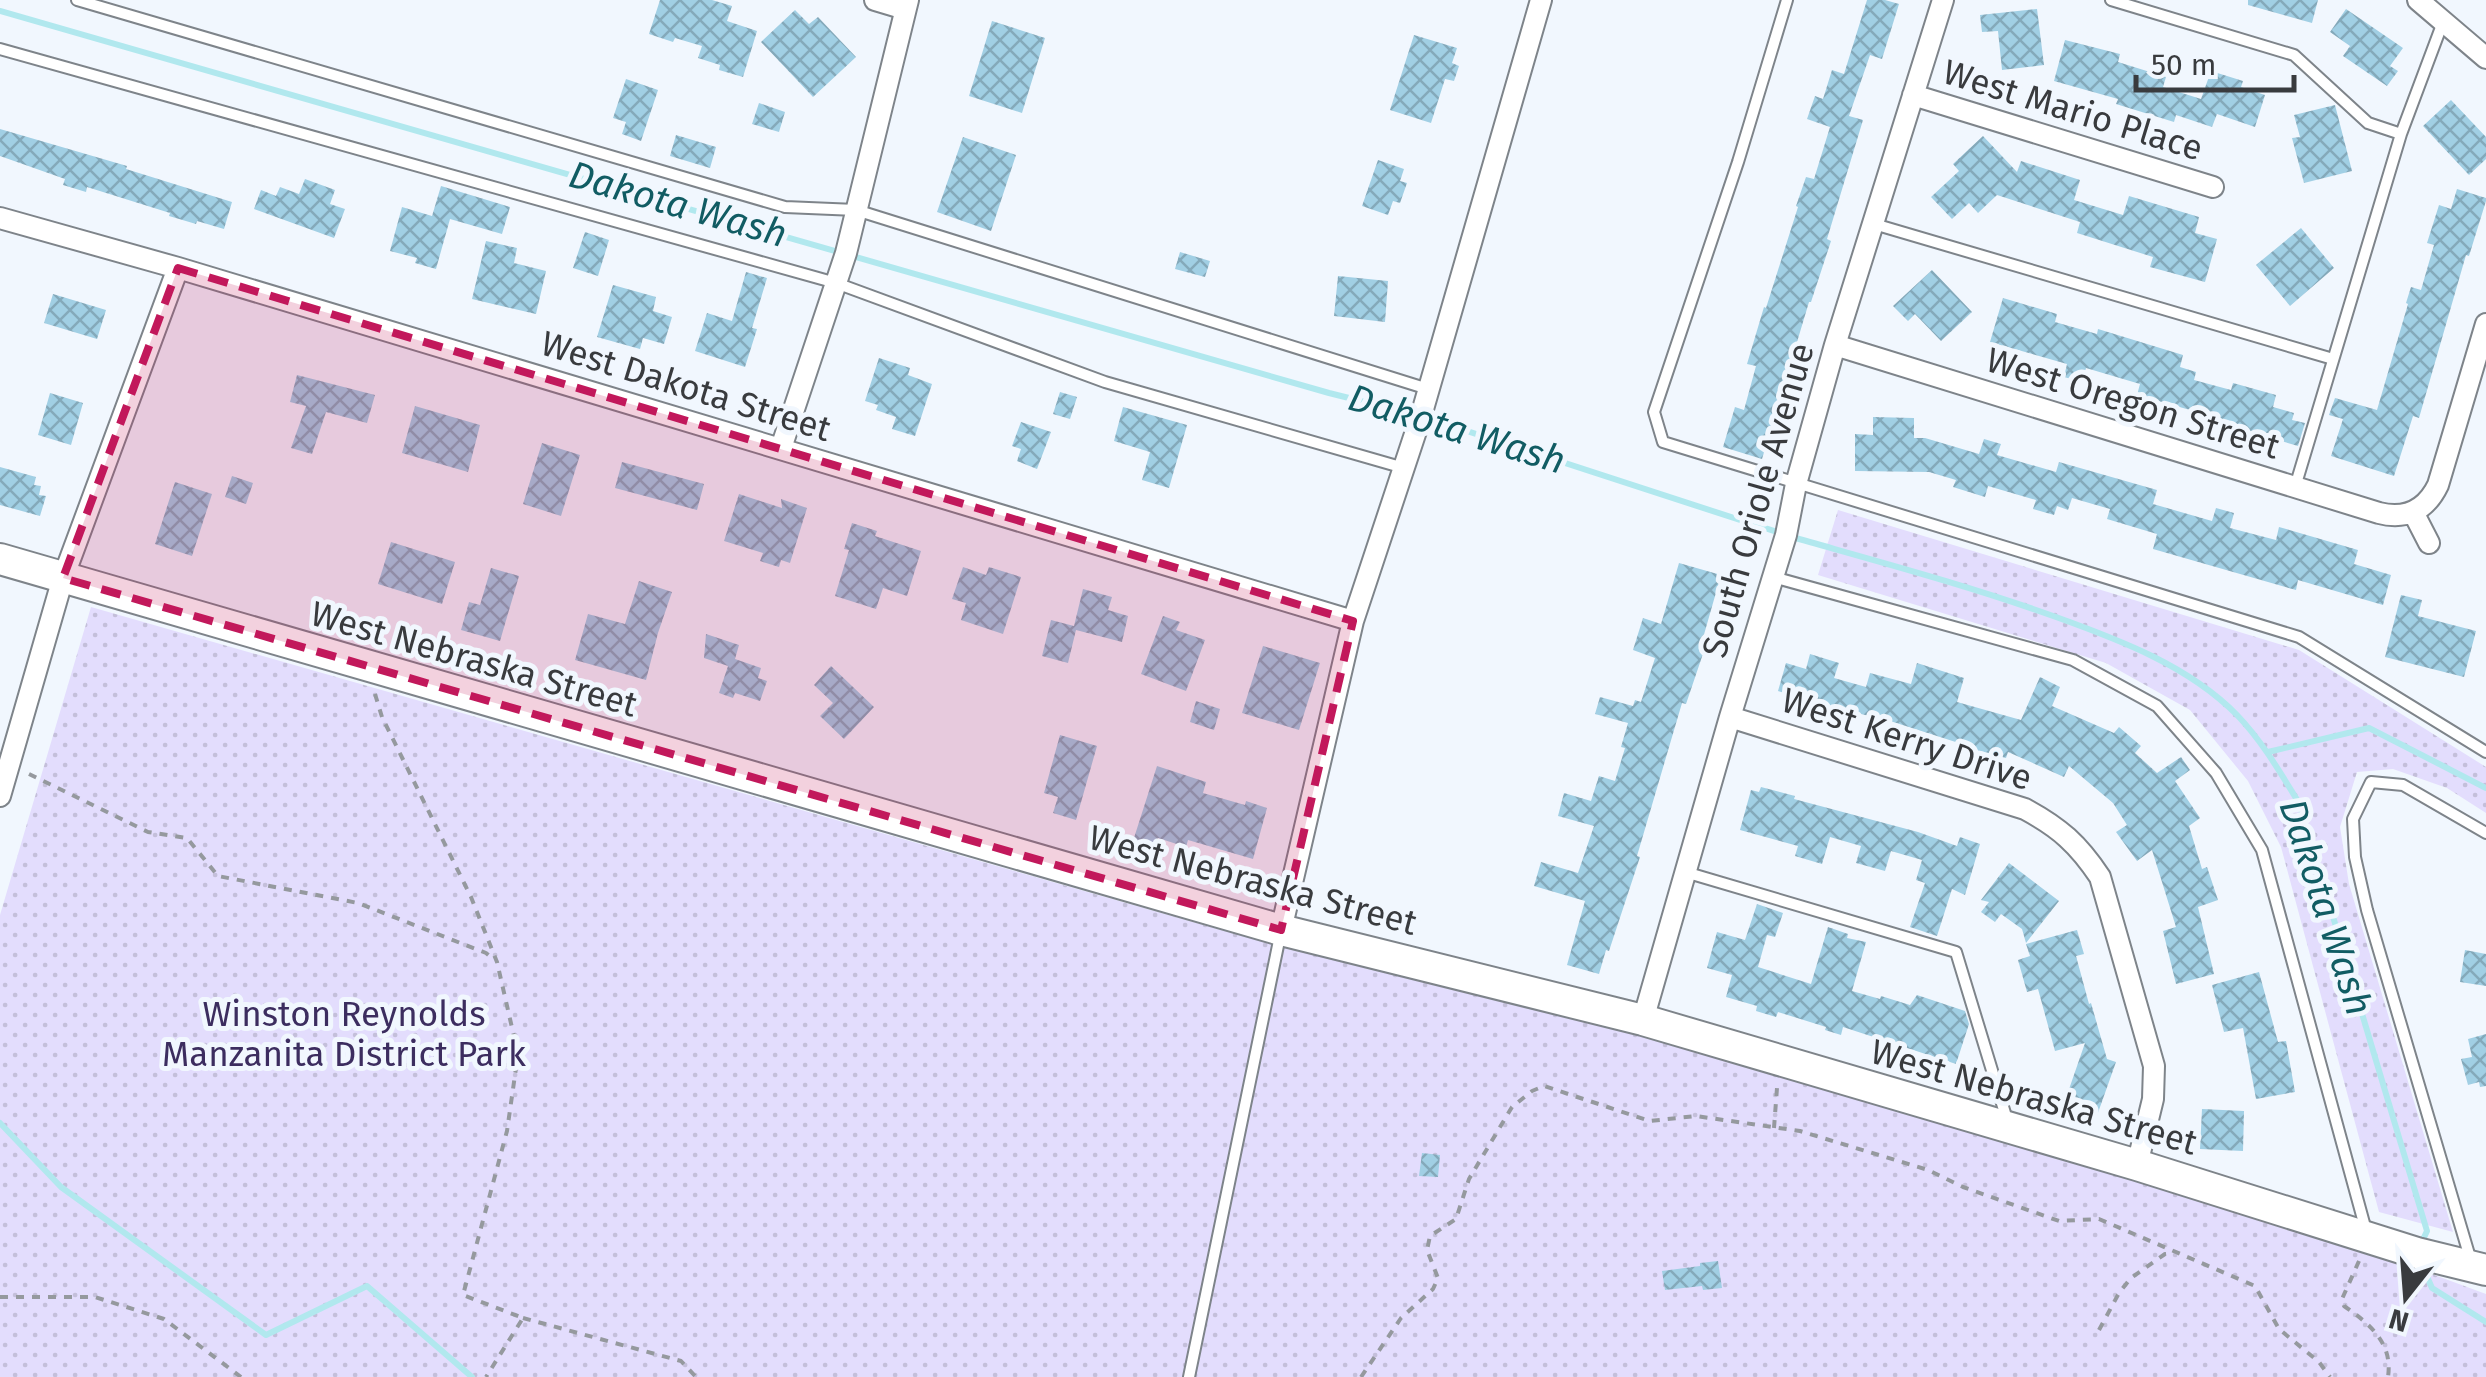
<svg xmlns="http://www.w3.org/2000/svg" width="2486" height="1377" viewBox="0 0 2486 1377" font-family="'Fira Sans',sans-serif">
<defs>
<pattern id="park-dots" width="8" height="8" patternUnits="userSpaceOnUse" patternTransform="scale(2.5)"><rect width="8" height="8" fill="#e3ddfd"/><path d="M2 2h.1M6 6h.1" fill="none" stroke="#c4bfda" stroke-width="1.8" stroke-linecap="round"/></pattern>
<pattern id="building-cross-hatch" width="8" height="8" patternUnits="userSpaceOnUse" patternTransform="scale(2.5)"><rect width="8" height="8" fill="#a1cfe4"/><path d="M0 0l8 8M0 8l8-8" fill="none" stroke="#84a9ba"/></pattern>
</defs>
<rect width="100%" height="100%" fill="#f1f7fe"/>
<path fill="url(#park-dots)" d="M1838 510 2299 650 2486 767V813L2447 788 2393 769 2357 772 2340 827 2349 884 2453 1232 2379 1212 2281 847 2248 781 2190 710 2106 663 1818 575Z
M91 607 1221 930 1636 1030 2383 1256 2486 1294V1377H0V915Z"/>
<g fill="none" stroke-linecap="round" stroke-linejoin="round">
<path stroke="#b1e8ee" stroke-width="6" d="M0 11 1329 393 1421 416 1780 533
M1792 537C1880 562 1970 586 2056 617 2120 640 2189 666 2237 715 2262 741 2280 772 2299 803L2427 1231 2421 1244
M2268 752 2369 728 2486 788
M0 1123 61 1187 266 1335 367 1286 472 1377
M2422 1265 2432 1288 2486 1322"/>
</g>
<path fill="url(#building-cross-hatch)" d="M660 0H712L732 6 727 21 757 31 743 77 719 70 720 65 698 58 702 46 675 38 673 42 649 34Z
M1867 0H1885L1899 4 1882 59 1870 55 1849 116 1863 120 1827 239 1831 241 1811 302H1809L1762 459 1723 447 1735 407 1744 410 1756 366 1747 364 1764 307 1766 308 1798 207 1796 206 1806 177 1814 179 1830 127 1807 119 1815 96 1823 99 1832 70 1844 74Z
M2248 0H2318L2312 23 2248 5Z
M2037 9 2044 65 2002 70 1998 31 1982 32 1980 15Z
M2346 9 2403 48 2390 66 2398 71 2387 86 2343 56 2350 46 2330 32Z
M795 10 809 24 818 17 856 57 813 97 761 42Z
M992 21 1045 38 1022 113 969 96Z
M1414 35 1457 48 1452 63 1459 66 1454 81 1445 79 1431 123 1390 110Z
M2065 40 2120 54 2118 62 2166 77 2163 87 2201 99 2211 71 2243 81 2241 87 2265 95 2255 127 2217 114 2212 127 2176 115 2174 122 2116 104 2118 99 2054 81Z
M626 79 658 90 641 141 622 134 626 122 613 118Z
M2451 100 2486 137V159L2469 175 2423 126Z
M759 103 785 112 779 132 752 124Z
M2335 105 2352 171 2304 183 2292 138 2300 137 2294 115Z
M0 129 127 166 126 169 232 202 224 229 197 221 196 224 169 216 170 213 87 187 86 192 63 185 65 179 0 156Z
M676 135 716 147 710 168 670 156Z
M1983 136 2017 172 2021 161 2080 180 2074 200 2123 215 2129 196 2199 217 2195 233 2217 239 2205 282 2150 267 2153 257 2077 233 2080 222 1997 195 1978 213 1969 203 1952 219 1931 197 1959 171 1953 164Z
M963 137 1016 155 991 231 937 212Z
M1378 160 1404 169 1400 181 1407 183 1400 203 1393 201 1388 215 1362 206Z
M305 179 335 190 330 204 345 209 334 238 254 209 261 190 276 196 280 187 299 194Z
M441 186 510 207 502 234 450 219 436 269 415 263 417 258 390 251 402 207 432 216Z
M2457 189 2486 198V201L2469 256 2466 255 2419 418 2413 416 2394 476 2331 456 2343 419 2329 415 2335 398 2377 410 2408 304 2406 303 2411 287 2421 290 2434 245 2427 243 2439 205 2451 209Z
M2301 228 2334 268 2290 306 2256 265Z
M585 232 609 240 598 276 573 268Z
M486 241 517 248 514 263 546 271 536 314 472 299Z
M1180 252 1210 261 1205 277 1175 269Z
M1932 270 1972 312 1941 341 1915 314 1908 321 1893 306Z
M746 272 767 278 752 328 757 329 745 367 695 351 707 313 732 321Z
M1338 276 1388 281 1385 322 1334 316Z
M613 285 656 297 653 311 672 317 664 344 643 338 640 349 597 337Z
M53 294 106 310 97 339 44 323Z
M2003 298 2057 314 2055 322 2097 334 2098 329 2183 355 2180 367 2196 372 2194 380 2231 390 2233 383 2276 395 2273 407 2294 413 2292 420 2305 423 2298 446 2221 423 2222 419 2137 395 2140 384 2086 368 2082 382 2064 377 2067 364 1990 342Z
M879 358 910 368 908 375 932 384 915 436 892 429 896 417 876 410 878 405 865 401Z
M297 375 375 395 367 423 326 412 312 454 291 448 306 406 290 402Z
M1060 392 1077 397 1070 419 1053 414Z
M50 393 83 403 71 445 38 435Z
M415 406 480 425 468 472 402 453Z
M1123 407 1187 425 1169 488 1142 480 1150 452 1114 441Z
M1873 417 1914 418V438H1925L1979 454 1984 439 2001 444 1997 455 2056 472 2059 462 2157 490 2153 504 2212 521 2216 508 2234 513 2230 528 2276 540 2279 527 2358 550 2354 564 2391 575 2383 605 2298 580 2296 590 2153 549 2157 534 2107 519 2110 509 2072 498 2068 510 2057 506 2054 515 2033 509 2036 500 1988 486 1985 497 1953 487 1956 480 1929 472 1855 471V434L1873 435Z
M1021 422 1051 432 1037 469 1017 461 1021 449 1012 446Z
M542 443 580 455 561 516 523 504Z
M622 462 704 484 697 510 615 488Z
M0 467 36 477 34 485 41 486 39 495 46 496 40 516 0 505Z
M232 476 253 483 246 504 225 497Z
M175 482 212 494 192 556 155 544Z
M739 494 782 508 781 499 807 508 790 563 781 560 779 567 760 561 763 553 724 541Z
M852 523 877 531 875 536 921 551 907 596 883 588 876 609 835 596 849 550 844 549Z
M391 542 455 562 442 604 378 584Z
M1679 563 1721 575 1703 638 1708 639 1686 704 1682 703 1637 856 1640 857 1609 951 1606 950 1599 974 1567 965 1585 901 1534 886 1541 862 1578 873 1594 826 1558 816 1564 793 1591 801 1599 776 1615 781 1625 748 1621 747 1628 723 1595 714 1600 697 1633 706 1635 700 1641 702 1655 658 1633 650 1643 618 1661 624Z
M963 567 986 575 989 567 1021 577 1003 634 961 620 966 603 952 599Z
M491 568 519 576 500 641 461 630 469 602 480 605Z
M639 581 672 592 658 633 646 680 575 660 588 614 625 624Z
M1083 589 1112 597 1108 610 1128 616 1122 642 1076 630 1068 663 1042 656 1051 620 1074 626Z
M2401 595 2422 600 2418 616 2476 631 2464 677 2385 657Z
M1163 616 1180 622 1176 630 1205 640 1186 691 1141 674Z
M706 634 739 645 735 659 761 668 758 678 767 681 760 701 735 693 733 698 719 693 728 666 704 658Z
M1263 646 1320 663 1299 730 1242 713Z
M1810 654 1839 663 1834 678 1866 687 1870 673 1911 684 1917 663 1964 678 1957 702 2021 720 2040 677 2060 687 2052 706 2114 733 2119 727 2141 746 2135 753 2157 773 2181 757 2190 770 2175 781 2200 818 2189 826 2202 869 2207 867 2218 900 2198 907 2214 974 2176 984 2163 931 2176 927 2152 850 2137 861 2116 832 2127 825 2113 803 2069 766 2064 777 2008 752 2006 758 1965 747V745L1887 720 1826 706 1778 691 1786 663 1806 669Z
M831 666 874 707 844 739 820 716 833 703 814 685Z
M1196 701 1220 709 1214 730 1190 722Z
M1060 735 1097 746 1076 820 1053 813 1058 797 1044 793Z
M1157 766 1206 782 1203 793 1245 805 1246 801 1267 808 1253 859 1188 840 1186 847 1158 838 1155 848 1133 841Z
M1761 787 1795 796 1794 799 1918 832 1957 846 1960 837 1980 844 1965 895 1952 889 1937 936 1910 927 1925 883 1916 880 1922 860 1891 851 1885 871 1856 863 1861 846 1830 837 1822 864 1795 856 1798 846 1740 830 1751 790 1759 792Z
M2009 863 2059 901 2026 943 2022 929 2001 914 1995 922 1981 912 1989 902 1981 900Z
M1757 904 1783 913 1775 937 1767 935 1758 967 1811 984 1828 927 1848 934 1847 938 1866 942 1852 991 1880 999 1881 996 1910 1005 1917 995 1965 1011 1969 1024 1956 1064 1843 1027 1841 1035 1825 1030 1826 1027 1778 1012 1776 1017 1756 1011 1757 1006 1726 997 1732 975 1707 968 1717 932 1745 940Z
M2077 930 2084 954 2076 956 2089 1004 2091 1003 2107 1059 2116 1062 2094 1124 2057 1111 2063 1093 2067 1095 2085 1043 2055 1051 2038 989 2027 992 2018 960 2030 956 2026 944Z
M2465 950 2486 954V986L2460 982Z
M2259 972 2278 1042 2286 1041 2295 1092 2256 1099 2243 1028 2224 1032 2212 985Z
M2486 1034V1086L2480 1087 2479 1082 2468 1085 2461 1059 2472 1057 2468 1039Z
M2202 1109 2244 1111 2243 1151 2200 1149Z
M1422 1153 1440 1155 1438 1177 1419 1176Z
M1718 1261 1722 1288 1703 1290 1702 1286 1665 1290 1662 1271 1700 1266V1263Z"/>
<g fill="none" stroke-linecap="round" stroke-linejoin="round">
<g stroke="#7e848a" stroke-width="14">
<path id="lane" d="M77 0 785 207 856 210 1428 389
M1787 0 1738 162 1654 412 1663 442 2299 637 2486 752
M2111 0 2294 55 2368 123 2401 134
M0 49 836 283 1105 382 1404 468
M1874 224 2333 359
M2295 487 2401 134 2443 22
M1773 577 2073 660 2157 706 2216 773 2262 850 2367 1234
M1685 872 1956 952 2008 1123
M2471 1261 2367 910 2355 857 2353 819 2371 782 2403 785 2486 833
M1189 1377 1281 931"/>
</g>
<g stroke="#7e848a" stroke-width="24">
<path id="street" d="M875 0 905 9
M2418 0 2486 58
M1913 95 2213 187
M0 218 178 268 1353 621
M1835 345 2379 513C2406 520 2426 510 2438 485L2486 324
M781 448 846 253 908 0
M2413 512 2429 543
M1730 717 2025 809C2060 828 2078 844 2100 877L2154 1066 2153 1099 2137 1165
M0 796 63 578 178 268
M1281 930 1353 621 1421 416 1541 0
M1643 1020 1730 717 1786 535 1796 484 1835 345 1943 0"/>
</g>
<g stroke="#7e848a" stroke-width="34">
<path id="secondary" d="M0 559 1281 930 1643 1020 2137 1165 2417 1253 2486 1270"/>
</g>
<path stroke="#95999e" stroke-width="4" stroke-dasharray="8 8" stroke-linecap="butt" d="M375 694 382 717 471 897 497 962 518 1054 507 1131 463 1295 523 1318 486 1377
M29 774 148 832 187 838 218 876 358 903 486 953 493 959
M1774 1128 1777 1088
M2359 1261 2342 1299 2344 1306C2370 1324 2393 1343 2388 1377
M0 1297H95L164 1319 241 1377
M523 1318 681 1361 696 1377
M2099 1330 2119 1293 2131 1278 2165 1254 2173 1253
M1361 1377 1401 1318 1433 1289 1438 1278 1427 1250 1430 1236 1456 1219 1469 1179 1512 1107 1532 1091 1544 1086 1650 1121 1696 1116 1800 1131 1928 1170 1963 1187 2059 1221 2099 1219 2255 1286 2279 1329 2319 1362 2330 1377"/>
<use href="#lane" stroke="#fff" stroke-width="10"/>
<use href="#street" stroke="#fff" stroke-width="20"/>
<use href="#secondary" stroke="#fff" stroke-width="30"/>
</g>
<path fill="#c2185b" fill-opacity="0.2" stroke="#c2185b" stroke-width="8" stroke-dasharray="20 12" stroke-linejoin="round" d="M178 268 1353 621 1281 930 63 578Z"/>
<g text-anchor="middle" stroke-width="10" stroke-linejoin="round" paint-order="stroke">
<g font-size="35" fill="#393b3e" stroke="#f1f7fe">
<text transform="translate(2073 110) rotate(17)" y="12">West Mario Place</text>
<text transform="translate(686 386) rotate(17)" y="12">West Dakota Street</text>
<text transform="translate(2133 403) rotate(17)" y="12">West Oregon Street</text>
<text transform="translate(1758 500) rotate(-74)" y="12">South Oriole Avenue</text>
<text transform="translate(474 659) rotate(16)" y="12">West Nebraska Street</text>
<text transform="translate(1907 739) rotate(18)" y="12">West Kerry Drive</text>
<text transform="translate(1253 880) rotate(15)" y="12">West Nebraska Street</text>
<text transform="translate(2034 1097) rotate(16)" y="12">West Nebraska Street</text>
</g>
<g font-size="35" fill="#3c2d5f" stroke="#f1f7fe">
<text x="344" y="1026">Winston Reynolds<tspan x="344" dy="40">Manzanita District Park</tspan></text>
</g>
<g font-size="38" font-style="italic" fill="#115c63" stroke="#f1f7fe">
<text transform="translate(678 204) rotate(16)" y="13">Dakota Wash</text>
<text transform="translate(1457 429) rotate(17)" y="13">Dakota Wash</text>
<text transform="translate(2326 907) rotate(72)" y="13">Dakota Wash</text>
</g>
</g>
<g transform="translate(2406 1297) rotate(197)" stroke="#f1f7fe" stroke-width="8" paint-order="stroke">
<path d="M0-8L18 38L0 25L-18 38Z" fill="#393b3e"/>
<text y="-15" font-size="28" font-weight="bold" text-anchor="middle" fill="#393b3e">N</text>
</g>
<path d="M2136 75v15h158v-15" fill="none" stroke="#393b3e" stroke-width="5"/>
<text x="2151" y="75" font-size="30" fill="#393b3e" stroke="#f1f7fe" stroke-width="8" paint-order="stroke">50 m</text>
</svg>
